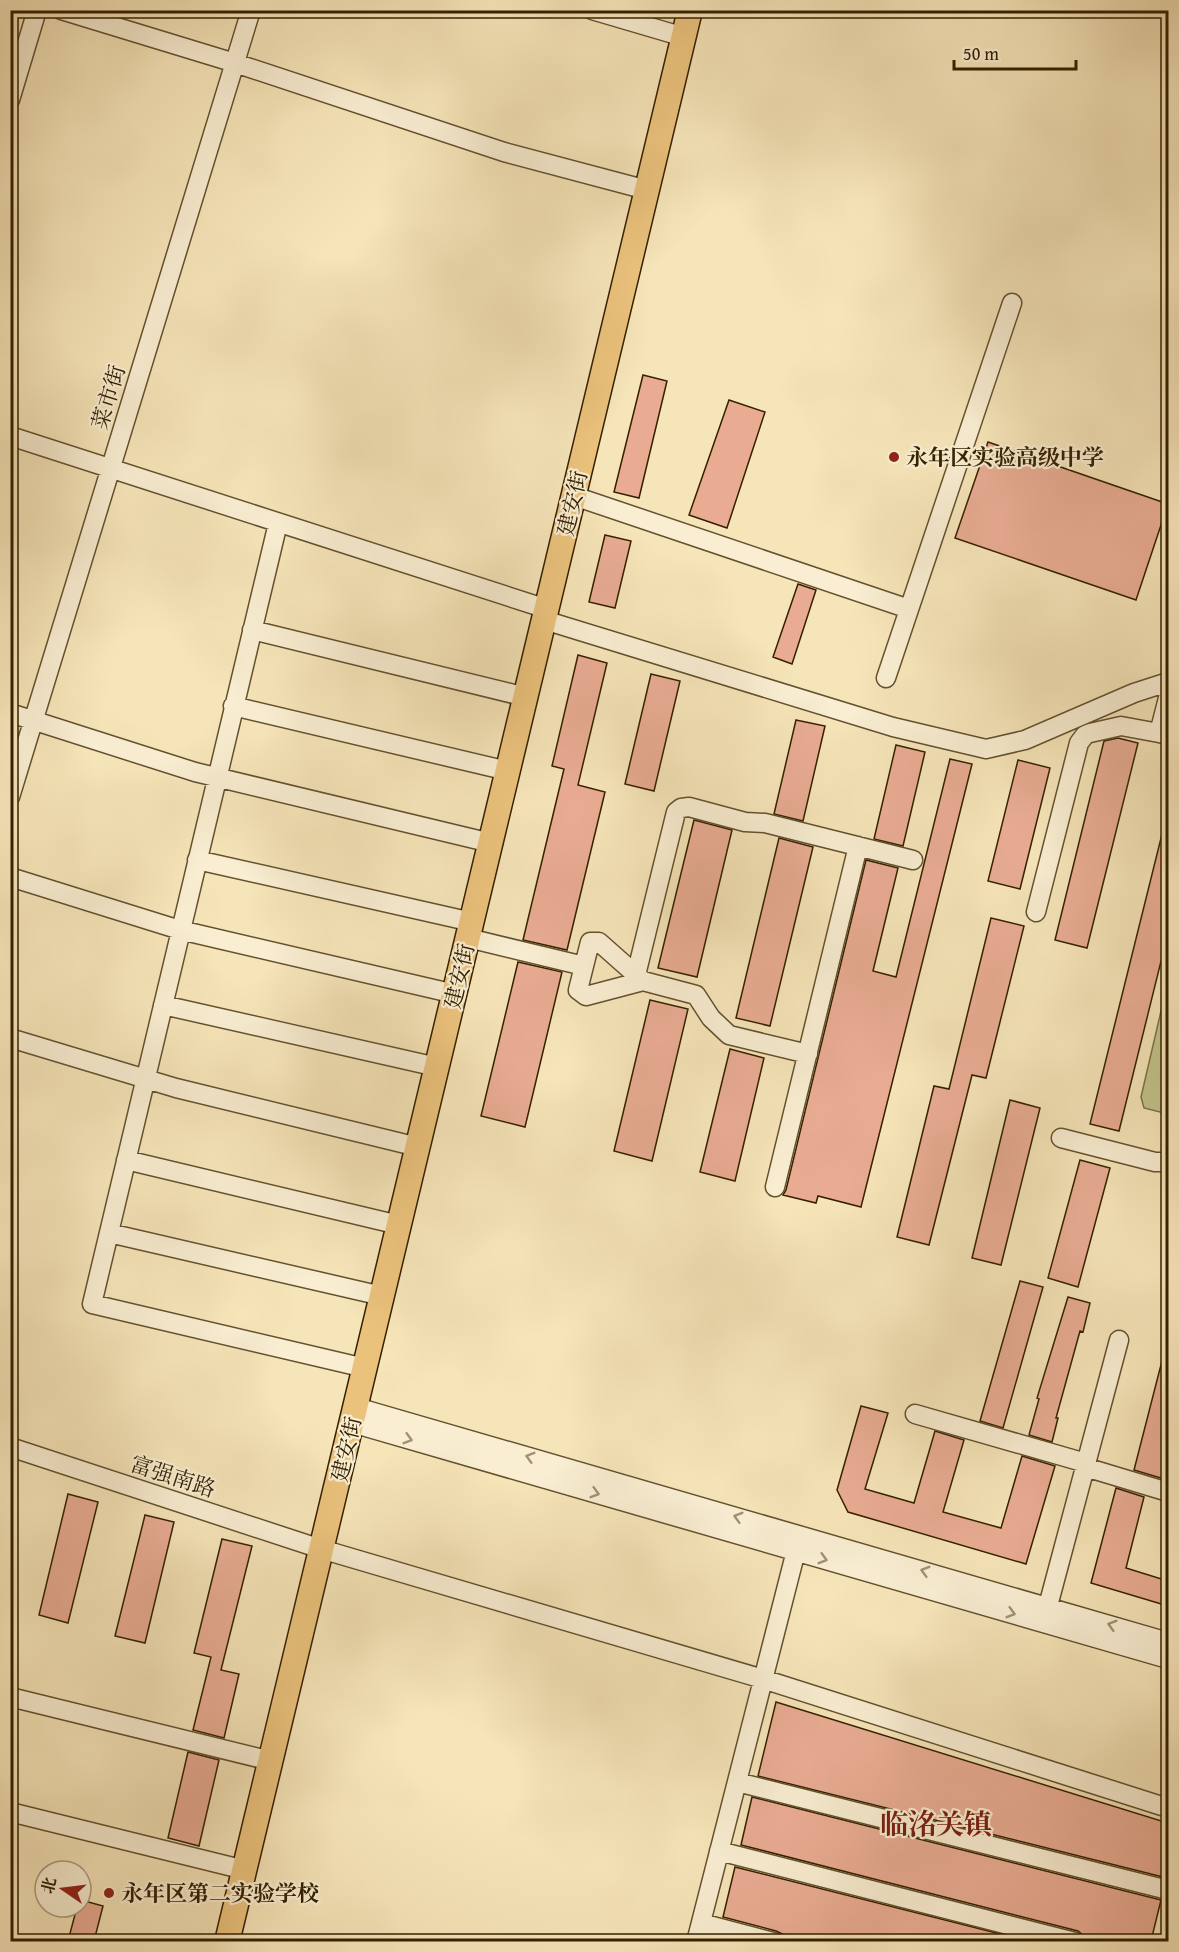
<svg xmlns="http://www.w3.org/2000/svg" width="1179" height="1952" viewBox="0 0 1179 1952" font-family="'Gentium Book Plus','Noto Serif SC',serif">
<rect width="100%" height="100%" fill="#f6e5b9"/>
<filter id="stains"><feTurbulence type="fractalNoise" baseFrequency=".00333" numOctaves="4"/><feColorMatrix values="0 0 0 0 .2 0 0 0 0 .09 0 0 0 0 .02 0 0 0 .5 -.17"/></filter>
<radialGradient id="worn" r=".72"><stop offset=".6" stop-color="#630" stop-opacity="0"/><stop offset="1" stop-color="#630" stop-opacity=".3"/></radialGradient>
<path fill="#c2c38b" stroke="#7b7246" stroke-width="1.5" d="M1168 981V1114L1144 1108 1141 1097Z"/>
<path fill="#e9ac93" stroke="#342000" stroke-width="1.5" d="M643 375 667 381 639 498 614 492Z
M729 400 765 412 727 528 689 515Z
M988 442 1168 504 1136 600 955 538Z
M605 535 631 541 615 608 589 602Z
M798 584 816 590 792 664 773 657Z
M578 655 607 663 578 785 605 792 567 950 523 940 564 769 552 766Z
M651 674 680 681 654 791 625 784Z
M796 720 825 726 803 821 774 814Z
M1118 738 1138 743 1087 948 1055 940 1104 741Z
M896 745 925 752 903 846 874 839Z
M950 759 972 764 861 1207 818 1196 816 1203 783 1195 786 1190 866 860 898 868 873 971 896 977Z
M1018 760 1050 768 1020 889 988 881Z
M694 820 732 830 697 977 658 968Z
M1164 826H1168V933L1119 1131 1090 1124Z
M779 838 813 847 770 1026 736 1018Z
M991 918 1024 926 986 1078 972 1075 929 1245 897 1237 934 1086 949 1089Z
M518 962 562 972 525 1127 481 1116Z
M650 1000 688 1009 652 1161 614 1151Z
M730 1049 764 1058 735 1181 700 1172Z
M1010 1100 1040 1108 1001 1265 972 1258Z
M1080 1160 1110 1168 1078 1287 1048 1278Z
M1020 1281 1043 1287 1003 1428 980 1421Z
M1068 1297 1090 1303 1083 1332 1080 1331 1056 1418H1058L1052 1442 1029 1435 1039 1399 1037 1398Z
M1164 1353H1168V1463L1164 1479 1134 1470Z
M861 1406 888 1413 865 1489 914 1503 935 1431 964 1440 943 1512 1001 1528 1022 1456 1055 1466 1026 1564 848 1512 837 1490Z
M1116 1488 1144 1497 1126 1568 1168 1581V1606L1091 1583Z
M68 1494 98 1502 68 1623 39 1615Z
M145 1515 174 1522 145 1643 115 1636Z
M222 1539 252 1546 221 1670 239 1674 224 1738 193 1730 211 1657 194 1653Z
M776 1702 1168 1823V1871L1167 1878 758 1776Z
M188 1752 219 1760 199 1846 168 1838Z
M752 1797 1161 1900 1151 1941H1102L1084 1936 1078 1931 741 1845Z
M735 1867 1028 1941H803L795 1940 776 1931 723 1917Z
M81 1900 103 1906 94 1941H68L77 1907H81Z"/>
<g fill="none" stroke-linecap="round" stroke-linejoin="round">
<g stroke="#64512e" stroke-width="21">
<path id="minor" d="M61 10 235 63 504 152 647 190
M592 10 684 37
M10 100 37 10
M10 436 547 609
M574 496 909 609
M278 523 92 1304 365 1368
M544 620 893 727 986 749 1025 740 1134 693 1168 682
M252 630 526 697
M886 678 1012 303
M233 706 508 771
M10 713 195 772 491 843
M1168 735 1159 733 1168 698
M10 797 251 10
M197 860 472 922
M10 877 180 930 455 994
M1036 912 1079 743 1085 735 1090 733 1121 726 1159 733
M468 938 584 966
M636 975 676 812 681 808 689 807 745 822 765 823 913 860
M643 981 586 996 578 990 590 942H599L643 981 696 995 711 1018 729 1035 808 1054
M163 1005 437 1067
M10 1038 176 1088 418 1147
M1061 1138 1155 1162H1168
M126 1160 399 1225
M775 1187 858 846
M109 1233 382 1296
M356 1407 1168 1642
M915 1414 1086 1463
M352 1423 1168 1659
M10 1447 321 1549 763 1679 1168 1808
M1085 1467 1168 1492
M1048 1606 1119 1340
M10 1697 271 1761
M737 1782 1168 1890
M10 1812 245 1870
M719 1851 1075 1942
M701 1923 773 1942
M696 1942 799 1539"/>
</g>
<g stroke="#342000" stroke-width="27">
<path id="major" d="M227 1942 690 10"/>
</g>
<use href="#minor" stroke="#f9eed2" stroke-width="18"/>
<use href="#major" stroke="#ebc27c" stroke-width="24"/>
</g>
<defs><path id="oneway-chevron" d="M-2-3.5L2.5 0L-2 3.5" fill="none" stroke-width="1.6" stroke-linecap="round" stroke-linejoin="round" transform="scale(1.5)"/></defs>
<g stroke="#a09174">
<use href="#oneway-chevron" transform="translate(408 1439) rotate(16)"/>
<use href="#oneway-chevron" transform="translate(530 1457) rotate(-164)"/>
<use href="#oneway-chevron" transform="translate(595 1493) rotate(16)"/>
<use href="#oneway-chevron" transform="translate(738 1517) rotate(-164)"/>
<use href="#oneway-chevron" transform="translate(823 1559) rotate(16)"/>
<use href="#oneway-chevron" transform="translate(925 1571) rotate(-164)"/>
<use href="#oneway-chevron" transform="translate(1011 1613) rotate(16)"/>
<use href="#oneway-chevron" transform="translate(1112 1625) rotate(-164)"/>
</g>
<g fill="#8f2418" stroke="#f9eed2" stroke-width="2">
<circle cx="894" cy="457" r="6"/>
<circle cx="109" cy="1893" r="6"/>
</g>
<g text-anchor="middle" stroke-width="4.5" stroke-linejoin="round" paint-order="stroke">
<g font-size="22" fill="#342000" stroke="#f9eed2">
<text transform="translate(108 397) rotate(-73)" y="8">菜市街</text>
<text transform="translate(572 503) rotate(-77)" y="8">建安街</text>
<text transform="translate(459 976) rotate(-77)" y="8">建安街</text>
<text transform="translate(346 1449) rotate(-77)" y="8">建安街</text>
<text transform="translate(173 1476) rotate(18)" y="8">富强南路</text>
</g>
<g font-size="22" font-weight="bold" fill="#342000" stroke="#f9eed2" text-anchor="start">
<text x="906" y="465">永年区实验高级中学</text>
<text x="121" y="1901">永年区第二实验学校</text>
</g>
<g font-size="28" font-weight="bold" fill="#7a1f14" stroke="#f9eed2">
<text x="936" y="1834">临洺关镇</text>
</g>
</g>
<rect width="1179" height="1952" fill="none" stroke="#f6e5b9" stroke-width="36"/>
<rect x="12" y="12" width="1155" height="1928" fill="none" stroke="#342000" stroke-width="3"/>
<rect x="18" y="18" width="1143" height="1916" fill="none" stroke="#342000" stroke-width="1.5"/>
<g transform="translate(63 1889) rotate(284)"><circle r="28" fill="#f9eed2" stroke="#aa9c7e" stroke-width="1.5"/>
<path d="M0-4.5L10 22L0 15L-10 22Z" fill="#8f2418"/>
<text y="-9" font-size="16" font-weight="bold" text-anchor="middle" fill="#342000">北</text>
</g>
<path d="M954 60v9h122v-9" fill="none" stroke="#342000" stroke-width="3"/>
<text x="963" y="60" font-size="18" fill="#342000" stroke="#f9eed2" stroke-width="4.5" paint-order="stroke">50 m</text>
<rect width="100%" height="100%" filter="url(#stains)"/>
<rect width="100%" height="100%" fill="url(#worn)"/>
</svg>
